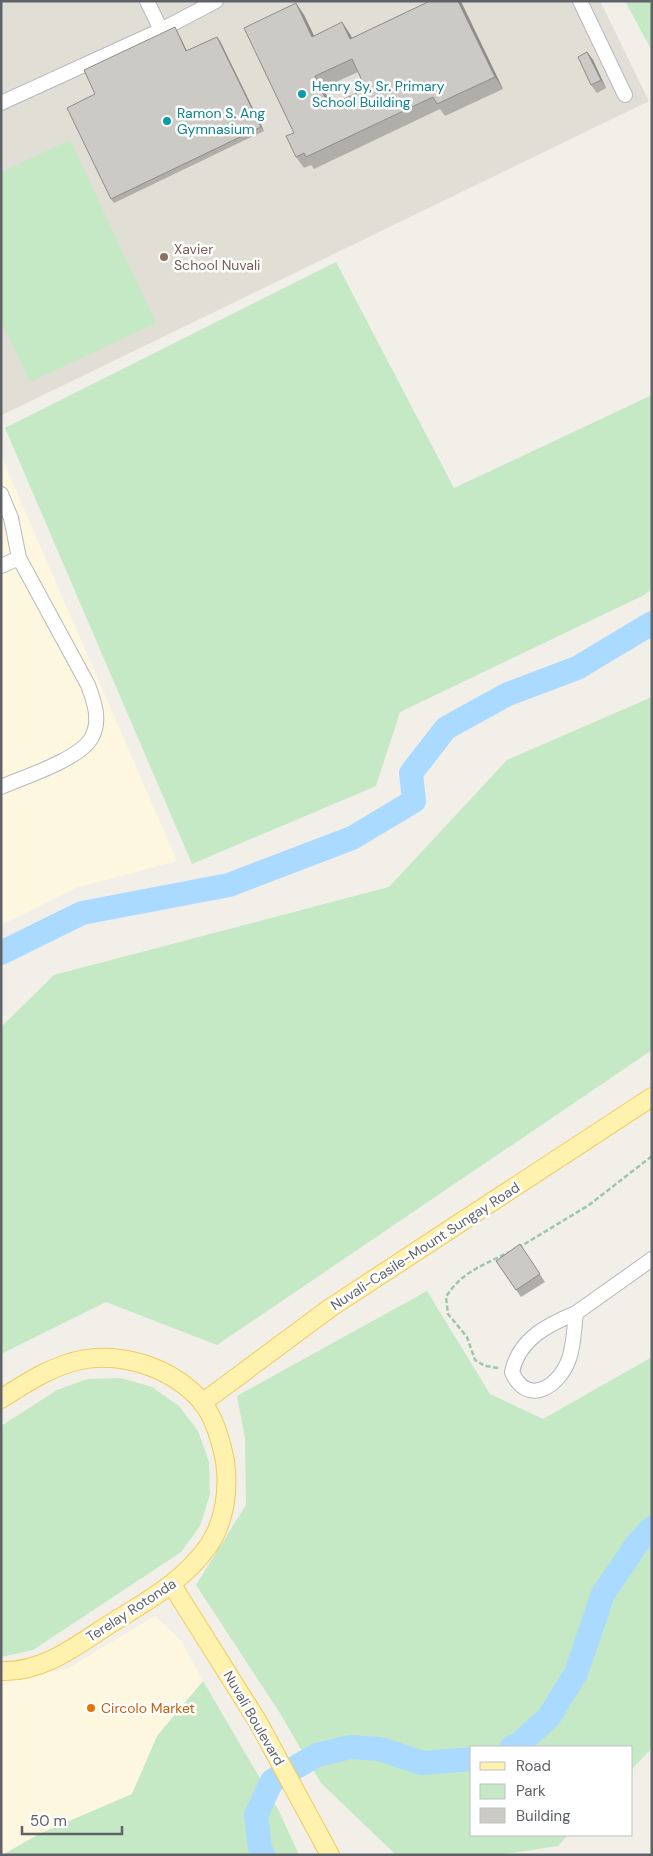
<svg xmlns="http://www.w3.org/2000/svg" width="653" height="1856" viewBox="0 0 653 1856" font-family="'DM Sans',sans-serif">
<rect width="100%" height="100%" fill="#f1efe8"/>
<path fill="#fef7e0" d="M1 456 177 861 78 887 1 925Z
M155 1616 182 1642 203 1681 157 1736 132 1794 39 1834 1 1855V1680L67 1669Z"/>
<path fill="#e1ded6" d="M1 1H600L649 101 2 415Z"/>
<path fill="#c5e8c5" d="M625 1H652V51Z
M70 140 156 323 30 382 1 322V172Z
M336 262 454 488 652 395V589L642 596 400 712 376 786 192 864 5 428Z
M652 697V1050L217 1345 106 1302 1 1354V1027L54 975 389 887 507 760Z
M427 1291 490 1394 543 1419 652 1357V1748L632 1769V1747H472V1835H568L558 1846 497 1855H396L321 1783 278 1710 196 1585 246 1505 245 1438 237 1396Z
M121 1378 152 1387 179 1406 198 1431 209 1462 210 1494 200 1526 181 1552 33 1650 1 1657V1426L57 1390 88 1379Z
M203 1681 278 1809 299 1855H3L39 1834 132 1794 157 1736Z"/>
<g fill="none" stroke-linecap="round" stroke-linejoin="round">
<path stroke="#aadaff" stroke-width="24" d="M1 953 82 913 229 885 352 838 414 801 411 773 446 728 508 694 577 668 652 623
M512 1747 518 1745 549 1717 576 1673 603 1594 637 1544 652 1528
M263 1855 260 1848 256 1815 272 1781 317 1755 350 1747 380 1749 422 1763 472 1759"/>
<g stroke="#b5b8bc" stroke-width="16">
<path id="minor" d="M147 1 161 30
M580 1 625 95
M1 103 161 30 216 1
M1 494 11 518 19 558 88 685C94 701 101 720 92 737 81 759 24 777 1 787
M1 566 19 558
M576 1313C574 1328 574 1345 569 1359 559 1387 527 1407 512 1372 519 1339 547 1325 576 1313Z
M576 1313 652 1259"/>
</g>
<g stroke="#f2c960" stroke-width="20">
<path id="major" d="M1 1399C27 1382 55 1364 86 1359 128 1353 175 1370 202 1402 215 1418 221 1441 225 1461 229 1489 225 1521 209 1545 184 1581 147 1601 110 1624 77 1645 43 1673 1 1671
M202 1403 330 1308 652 1097
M172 1585 258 1722 330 1855"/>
</g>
<path stroke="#9cc7a9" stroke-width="2.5" stroke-dasharray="5 2.5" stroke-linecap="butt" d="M518 1248 589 1205 652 1156
M498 1368 485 1366 475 1360 467 1337 448 1314 446 1297C461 1272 484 1265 509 1252"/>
<use href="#minor" stroke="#fff" stroke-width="14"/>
<use href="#major" stroke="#fff2af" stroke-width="18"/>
</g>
<path fill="#afaea9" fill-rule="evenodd" d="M430 1H461L503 89 445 116 440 109 314 169 311 165 304 168 296 157 294 133 296 3 304 15 314 36 350 34 352 38ZM358 72 366 89 331 105 323 88Z
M175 27 187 51 217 37 220 41 264 131 114 203 111 199 95 94Z
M587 52 593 60 606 88 597 93 591 85Z
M520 1244 545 1282 521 1297 496 1261Z"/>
<path fill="#8f8d8a" d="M458 1 461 2 503 89 495 77Z
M296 3 304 15 320 48 312 37Z
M342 22 350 34 358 51 350 39Z
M175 27 189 55 186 51Z
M217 37 220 41 264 131 261 127Z
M587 52 593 60 606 88 601 80Z
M315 76 323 88 337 118 329 106Z"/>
<path fill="#cccac5" stroke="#8f8d8a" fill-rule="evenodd" d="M430 1H458L495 77 437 104 433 97 306 157 304 153 296 157 286 136 294 133 244 28 296 3 312 37 342 22 350 39ZM352 59 366 89 329 106 315 76Z
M175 27 186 51 217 37 261 127 111 199 67 108 95 94 84 70Z
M587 52 601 80 591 85 578 57Z
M520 1244 540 1274 516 1290 496 1261Z"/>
<g fill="#0f9aa8" stroke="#fff" stroke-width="2">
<circle cx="302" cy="94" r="5"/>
<circle cx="167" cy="121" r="5"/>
</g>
<circle fill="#8d6e63" stroke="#fff" stroke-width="2" cx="164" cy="257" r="5"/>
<circle fill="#e8710a" stroke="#fff" stroke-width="2" cx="91" cy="1708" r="5"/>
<g text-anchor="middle" stroke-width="5" stroke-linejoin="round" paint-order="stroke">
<g font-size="14" fill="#0d838f" stroke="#fff" text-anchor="start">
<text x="312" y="91">Henry Sy, Sr. Primary<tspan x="312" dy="16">School Building</tspan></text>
<text x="177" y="118">Ramon S. Ang<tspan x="177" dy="16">Gymnasium</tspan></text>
</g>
<g font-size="14" fill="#785e54" stroke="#fff" text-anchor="start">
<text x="174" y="254">Xavier<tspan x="174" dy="16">School Nuvali</tspan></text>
</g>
<g font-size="14" fill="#5f6368" stroke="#fff">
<text transform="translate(425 1246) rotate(-33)" y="5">Nuvali-Casile-Mount Sungay Road</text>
<text transform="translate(131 1610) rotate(-33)" y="5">Terelay Rotonda</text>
<text transform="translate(254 1718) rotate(60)" y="5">Nuvali Boulevard</text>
</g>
<g font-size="14" fill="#c56008" stroke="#fff" text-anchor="start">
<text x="101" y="1713">Circolo Market</text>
</g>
</g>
<rect width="653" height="1856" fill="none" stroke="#5f6368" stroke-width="5"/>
<rect x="470" y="1746" width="162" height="90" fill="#ffffff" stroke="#bfc1c3"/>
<rect x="480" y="1762" width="25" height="8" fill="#fff2af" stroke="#bfc1c3"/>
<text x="516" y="1771" font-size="15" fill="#5f6368">Road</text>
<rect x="480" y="1784" width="25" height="15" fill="#c5e8c5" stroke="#bfc1c3"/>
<text x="516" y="1796" font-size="15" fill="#5f6368">Park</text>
<rect x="480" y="1808" width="25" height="15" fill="#cccac5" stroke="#bfc1c3"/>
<text x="516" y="1821" font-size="15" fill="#5f6368">Building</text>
<path d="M22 1826v8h100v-8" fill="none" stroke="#5f6368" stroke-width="2.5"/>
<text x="30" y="1826" font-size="15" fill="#5f6368" stroke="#ffffff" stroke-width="4" paint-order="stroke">50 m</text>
</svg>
